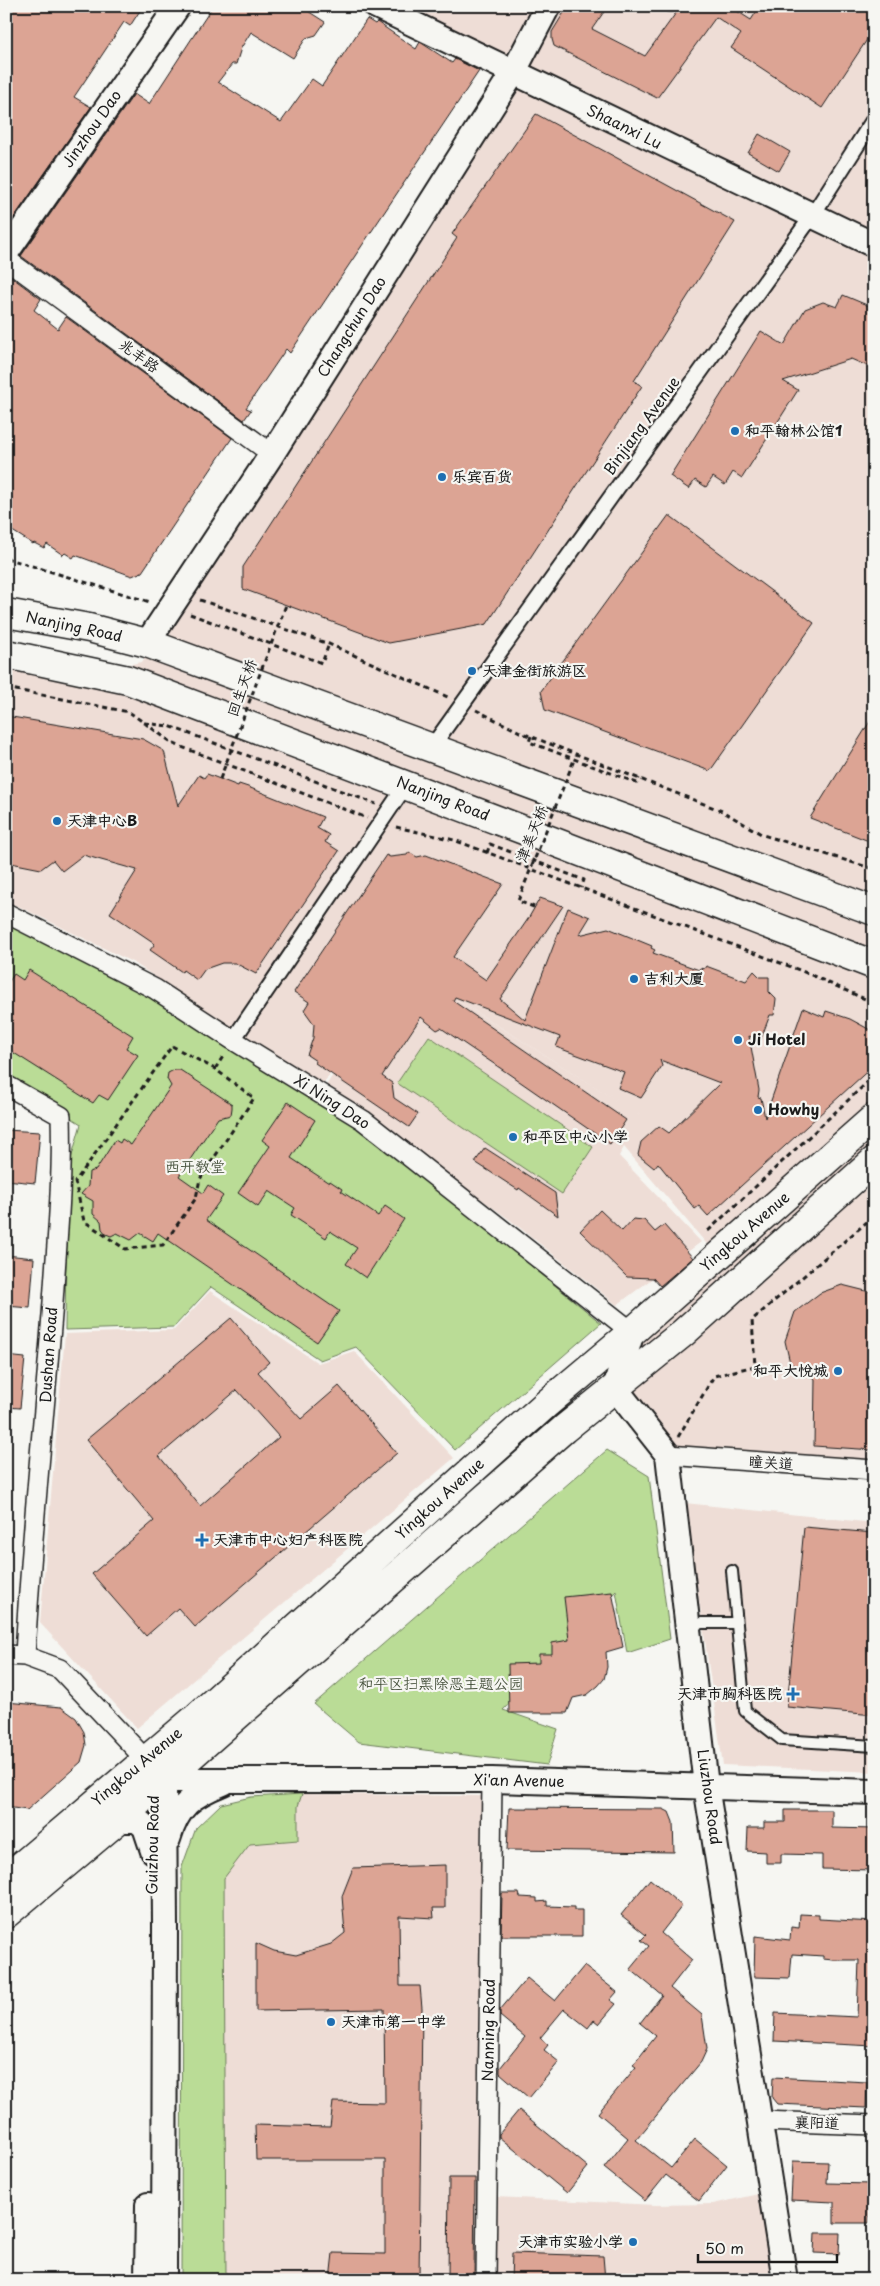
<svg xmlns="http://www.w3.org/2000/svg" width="880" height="2286" viewBox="0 0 880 2286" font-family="'Playpen Sans','LXGW WenKai TC',sans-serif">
<rect width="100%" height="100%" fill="#f6f6f2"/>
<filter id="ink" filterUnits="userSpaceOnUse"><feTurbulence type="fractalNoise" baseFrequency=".02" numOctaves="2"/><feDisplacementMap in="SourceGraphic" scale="10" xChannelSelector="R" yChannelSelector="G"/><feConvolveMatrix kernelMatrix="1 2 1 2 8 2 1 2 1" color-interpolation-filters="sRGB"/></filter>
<g filter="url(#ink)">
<path fill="#eeddd6" d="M388 6H874V233Z
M515 83 874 259V1473L673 1460 602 1368 723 1263 624 1147 619 1156 701 1242 617 1305 510 1220 325 1087 404 967 640 1115 403 966 322 1086 134 963 18 906 6 902V661L75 675 142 662 280 453Z
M210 1291 318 1363 354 1351 454 1458 137 1728 40 1623 65 1334 174 1330Z
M685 1503 874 1523V1772L723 1765Z
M302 1794 482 1796 479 2280H181L182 1867 196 1828 221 1804 251 1797Z
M763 2193 775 2280H495L496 2197 655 2205 713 2204Z"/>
<path fill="#badc96" stroke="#6b7c59" d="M12 921 153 995 358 1124 601 1323 455 1450 356 1347 320 1360 211 1287 174 1327 65 1330 67 1173 81 1124 6 1077V931Z
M429 1036 593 1147 562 1194 397 1083Z
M607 1450 649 1476 670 1639 627 1653 616 1591 503 1710 558 1729 547 1765 359 1742 314 1704Z
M302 1794 298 1806V1840L250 1844 224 1878 226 2280H181L182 1867 196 1828 221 1804 251 1797Z"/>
<path fill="#dca494" stroke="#1c1c1c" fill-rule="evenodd" d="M6 6H143L130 26 124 22 74 97 91 107 6 229Z
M213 6H300L325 22 316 35 306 38 293 58 251 32 241 48 236 64H232L218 82 281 122 312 79 322 86 367 19 375 24 377 22 416 49 420 42 452 63 455 59 479 71 290 353 286 349 246 408 251 410 244 420 21 256 134 94 149 104Z
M568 6H608L592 29 645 56 681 6H729L751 20 760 6H874V29L822 108 731 48 741 34 716 17 657 98 554 46 552 39V32Z
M536 114 735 222 634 381 642 386 487 624 389 643 243 589V567L457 238 452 234Z
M759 134 790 152 779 171 748 153Z
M6 273 41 299 34 310 58 329 66 317 232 438 142 572 132 576 75 555 73 558 65 553 63 555 47 544 44 548 34 543 33 544 6 527Z
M843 295 874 308V369L851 359 783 381 798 390 742 478 733 472 725 485 713 477 706 487 695 480 689 489 670 476 761 331 784 345 805 309 823 302 837 307Z
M669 515 814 623 710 771 545 710 541 691Z
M874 715V843L810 818Z
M6 716 143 739 164 751 178 806 199 775 204 778 207 774 238 786 239 784 248 787 323 817 317 828 329 835 325 842 339 851 256 974 235 963H222L205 969 197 980 183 970 182 972 150 950 154 945 153 942 110 913 137 870 83 855 62 871 53 860 41 869 6 862Z
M409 852 417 857 426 855 503 884 453 957 486 980 528 919 540 898 563 906 500 999 525 1020 568 908 590 917 579 935 608 928 652 946 651 948 655 950 653 953 699 970 700 968 704 969 706 966 746 981 754 971 760 977H769V992L776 999 774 1015H770L760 1041 749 1036 759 1090 758 1097 761 1098 765 1118 803 1008 824 1017 826 1011 850 1019 874 1032 873 1066 708 1216 699 1206 695 1209 658 1163 654 1168 638 1155 641 1142 659 1126 669 1133 720 1083 660 1060 662 1066 641 1098 618 1088 624 1072 556 1047 560 1037 455 997 453 1001 626 1120 610 1144 506 1072 441 1028 437 1030 421 1017 382 1076 392 1083 394 1098 418 1114 409 1127 315 1063 316 1061 307 1055 313 1038 314 1024 304 1010 309 1002 294 992 386 855 390 857 407 855Z
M29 970 133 1036 126 1048 138 1055 108 1100 99 1095 93 1103 6 1048V986L14 974 23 980Z
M174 1070H180L232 1104V1108L231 1115 218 1118 179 1176 203 1193 208 1185 223 1196 206 1220 339 1311 317 1342 158 1233 153 1241 140 1233 131 1240 117 1233 111 1236 106 1234 102 1229 101 1221 93 1214V1201L81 1194 88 1186 89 1172 96 1170 115 1140 120 1143 122 1139 131 1145 171 1086 167 1079 168 1073Z
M288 1102 315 1120 291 1158 329 1183 330 1181 342 1189 341 1191 378 1216 385 1206 404 1219 366 1278 346 1264 357 1248 330 1231 326 1238 291 1215 295 1208 269 1191 258 1207 238 1193 270 1146 262 1140Z
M6 1130 40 1132 35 1183 6 1180Z
M485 1148 555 1193 558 1216 519 1188 518 1190 475 1162Z
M600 1210 622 1231 633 1219 644 1220 655 1232 664 1225 693 1258 660 1286 653 1278 627 1277 580 1231Z
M6 1255 34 1258 30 1308 6 1306Z
M842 1285 874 1293V1450L814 1446 815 1379 790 1363 785 1341 795 1312 820 1293Z
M231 1318 269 1362 258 1372 301 1419 339 1386 397 1453 195 1627 178 1608 146 1636 92 1574 154 1521 86 1440ZM237 1390 279 1437 200 1506 159 1456Z
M6 1356 25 1358 20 1408 6 1407Z
M804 1527 874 1533V1715L787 1707Z
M612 1592 623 1647 606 1652 607 1667 604 1679 598 1686 587 1695 573 1698 567 1713H509L508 1664 539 1663V1654H552V1643L569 1640 564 1597Z
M6 1702 61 1707 76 1718 84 1732 86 1745 81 1762 27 1810 6 1807Z
M509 1808 663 1809 669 1812 673 1822 674 1852 507 1850Z
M785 1810H832V1828L874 1829V1870L822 1869V1855L781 1854V1863H766V1852L747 1851 748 1828H764V1822H785Z
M445 1865V1908H433L434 1918 399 1916 400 1986H420L422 2008 419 2280H330L333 2253 385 2254V2160H256L255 2125 330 2127 333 2102 385 2103 384 2009 256 2011V1943L274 1951 296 1955 331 1944 345 1933 342 1896 353 1868Z
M650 1879 682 1906 661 1933 692 1960 670 1988 702 2015 707 2049 701 2062 636 2140 671 2168 695 2139 727 2165 699 2201 666 2175 645 2201 604 2168 628 2138 598 2113 636 2067 633 2065 656 2036 640 2023 662 1995 630 1969 649 1946 641 1940 646 1935 621 1915Z
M502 1893H519L520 1897 537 1898V1902L547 1901V1906L574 1907V1910H582V1936H501Z
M800 1914 819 1915V1919L874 1922V2046L774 2041 775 2013 857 2017 859 1960H833L823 1959V1956L792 1954 790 1978 754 1977 755 1936 790 1940 791 1927 799 1928Z
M584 1966 617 1992 610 2000 616 2004 599 2024 594 2020 588 2028 564 2009 540 2038 548 2045 544 2050 559 2062 529 2098 500 2073V2068L525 2037 500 2016V2010L527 1978 555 2001Z
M773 2077 867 2082 866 2108 777 2104 772 2098Z
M519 2110 588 2167 567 2193 499 2137V2134Z
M793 2161 828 2162 827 2183 871 2184 869 2223H834V2202L791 2200Z
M449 2178H475L474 2280H448Z
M815 2233H840L839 2254 814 2253Z
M512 2253 603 2256 605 2280H511Z"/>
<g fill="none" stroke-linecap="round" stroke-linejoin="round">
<g stroke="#1c1c1c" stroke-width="14">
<path id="service" d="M669 6H671
M732 1571 745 1711 782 1740 874 1746
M687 1626 702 1623H737"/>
</g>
<g stroke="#1c1c1c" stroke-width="18">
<path id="pedestrian" d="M431 748 812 216 874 119
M233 1040 406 785"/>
</g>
<g stroke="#1c1c1c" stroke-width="22">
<path id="minor" d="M6 259 272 454
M6 913 155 989 233 1040 363 1120 632 1332
M6 1085 61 1116C63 1178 57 1240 53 1302 44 1420 31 1538 25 1656
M668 1455 874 1470
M6 1655 25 1656 60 1669 145 1759
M761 2121 874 2125
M486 2280 492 1780"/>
</g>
<g stroke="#1c1c1c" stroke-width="28">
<path id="tertiary" d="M376 6 874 245
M6 253 178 6
M147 643 272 454 513 73 548 6
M632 1332 615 1388 668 1455 706 1786 785 2280
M155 1770 164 1780 165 1926 164 2280
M164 1780H492L874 1792
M118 1820H137L145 1827 153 1851
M168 1839C178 1805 191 1796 223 1783
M147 2280 148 2205"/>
</g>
<g stroke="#1c1c1c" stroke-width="31">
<path id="primary" d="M6 613 89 628 147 643 874 911
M6 654 128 680 534 834 874 965
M6 1879 197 1717 545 1405 632 1332 874 1118
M6 1914 118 1820 564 1429 683 1333 874 1161"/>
</g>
<path stroke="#1c1c1c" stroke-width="3" stroke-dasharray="5 4" stroke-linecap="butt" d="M6 558 150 602
M200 600 329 644 450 698
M190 614 322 663 329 644
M6 688 129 712 174 744 367 818
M476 710 522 733 722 811 763 835 874 869
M144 723 169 726 376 804
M531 736 529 742 637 783 639 778
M396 827 454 840 802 971 874 1003
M487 853 490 844 584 880 581 888
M172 1046 215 1069 254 1098 200 1179 196 1198 163 1245 125 1249 84 1221 75 1182Z
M215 1069 224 1055
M708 1231 874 1076
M678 1437 714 1376 755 1366 752 1320 874 1216"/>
<use href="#service" stroke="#f6f6f2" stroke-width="10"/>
<use href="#pedestrian" stroke="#f6f6f2" stroke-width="14"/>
<use href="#minor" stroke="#f6f6f2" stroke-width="19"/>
<use href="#tertiary" stroke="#f6f6f2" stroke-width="24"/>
<use href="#primary" stroke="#f6f6f2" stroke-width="28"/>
<path stroke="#1c1c1c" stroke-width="3" stroke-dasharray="5 4" stroke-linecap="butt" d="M220 779 286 605
M534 907 518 901 574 760"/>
</g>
</g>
<g fill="#1f6fb2" stroke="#f6f6f2" stroke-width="2">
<circle cx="735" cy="431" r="5"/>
<circle cx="442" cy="477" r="5"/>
<circle cx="472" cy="671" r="5"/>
<circle cx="57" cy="821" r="5"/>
<circle cx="634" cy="979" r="5"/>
<circle cx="738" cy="1040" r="5"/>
<circle cx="758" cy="1110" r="5"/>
<circle cx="513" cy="1137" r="5"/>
<circle cx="838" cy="1371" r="5"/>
<path d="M199.5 1532.5h5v5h5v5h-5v5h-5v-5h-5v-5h5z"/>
<path d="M790.5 1686.5h5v5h5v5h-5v5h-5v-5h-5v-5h5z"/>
<circle cx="331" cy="2022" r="5"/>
<circle cx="633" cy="2242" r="5"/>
</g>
<g text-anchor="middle" stroke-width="4.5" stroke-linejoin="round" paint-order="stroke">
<g font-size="15" fill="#1c1c1c" stroke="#f6f6f2">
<text transform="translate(624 127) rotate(26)" y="5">Shaanxi Lu</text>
<text transform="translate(92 129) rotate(-55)" y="5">Jinzhou Dao</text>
<text transform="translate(352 327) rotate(-58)" y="5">Changchun Dao</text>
<text transform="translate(139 356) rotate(36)" y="5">兆丰路</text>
<text transform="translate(642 426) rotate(-54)" y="5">Binjiang Avenue</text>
<text transform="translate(74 627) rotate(12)" y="5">Nanjing Road</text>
<text transform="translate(242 688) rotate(-70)" y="5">回生天桥</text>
<text transform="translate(443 799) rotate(21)" y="5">Nanjing Road</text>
<text transform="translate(532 834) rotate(-68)" y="5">津美天桥</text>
<text transform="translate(332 1102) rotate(33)" y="5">Xi Ning Dao</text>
<text transform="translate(745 1232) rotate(-41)" y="5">Yingkou Avenue</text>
<text transform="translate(49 1355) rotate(-86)" y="5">Dushan Road</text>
<text transform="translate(771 1463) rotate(4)" y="5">瞳关道</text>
<text transform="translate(440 1499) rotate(-42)" y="5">Yingkou Avenue</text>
<text transform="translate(137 1767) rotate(-40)" y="5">Yingkou Avenue</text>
<text transform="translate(519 1781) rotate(1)" y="5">Xi'an Avenue</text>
<text transform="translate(709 1797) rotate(82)" y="5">Liuzhou Road</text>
<text transform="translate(153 1845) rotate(-89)" y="5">Guizhou Road</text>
<text transform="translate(489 2030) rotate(-89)" y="5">Nanning Road</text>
<text transform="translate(817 2123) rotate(2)" y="5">襄阳道</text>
</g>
<g font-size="15" font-weight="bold" fill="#1c1c1c" stroke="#f6f6f2" text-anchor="start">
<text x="745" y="436">和平翰林公馆1</text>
<text x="452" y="482">乐宾百货</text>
<text x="482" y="676">天津金街旅游区</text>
<text x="67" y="826">天津中心B</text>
<text x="644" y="984">吉利大厦</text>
<text x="748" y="1045">Ji Hotel</text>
<text x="768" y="1115">Howhy</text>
<text x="523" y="1142">和平区中心小学</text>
<text x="828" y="1376" text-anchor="end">和平大悦城</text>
<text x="213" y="1545">天津市中心妇产科医院</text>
<text x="782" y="1699" text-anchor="end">天津市胸科医院</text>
<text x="341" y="2027">天津市第一中学</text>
<text x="623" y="2247" text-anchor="end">天津市实验小学</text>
</g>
<g font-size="15" fill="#4b5641" stroke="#f6f6f2">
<text x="195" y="1172">西开教堂</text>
<text x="441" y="1689">和平区扫黑除恶主题公园</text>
</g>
</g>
<rect width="880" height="2286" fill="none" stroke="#f6f6f2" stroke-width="25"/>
<rect x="12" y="12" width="855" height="2261" fill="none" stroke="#1c1c1c" stroke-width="2" filter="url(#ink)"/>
<path d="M698 2254v8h139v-8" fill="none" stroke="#1c1c1c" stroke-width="2.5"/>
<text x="705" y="2254" font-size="15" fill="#1c1c1c" stroke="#f6f6f2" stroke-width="4" paint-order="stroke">50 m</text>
</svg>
